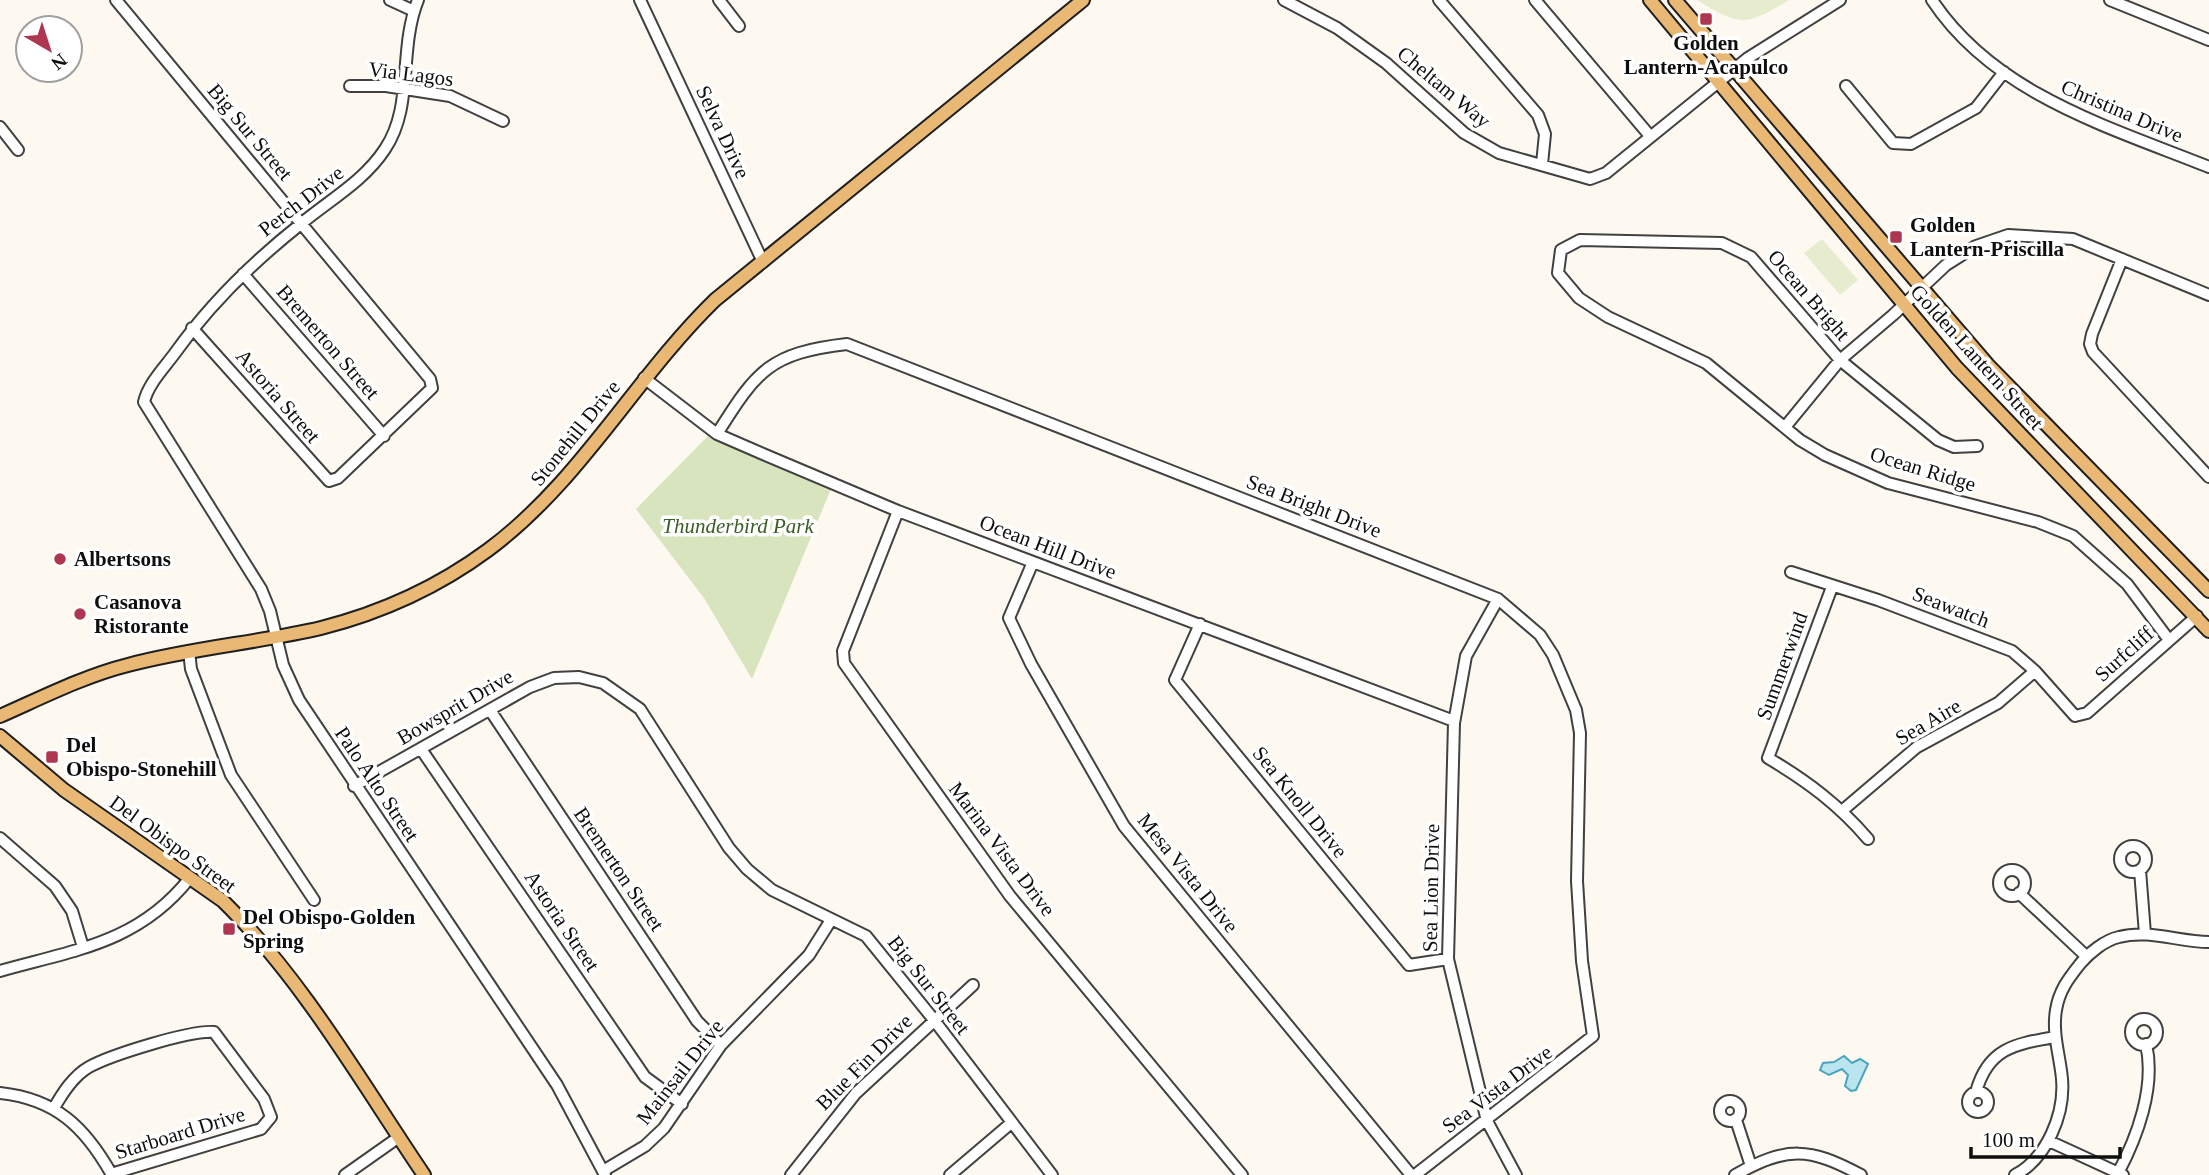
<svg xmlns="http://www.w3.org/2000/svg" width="2209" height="1175" viewBox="0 0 2209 1175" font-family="Georgia,serif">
<rect width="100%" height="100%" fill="#fdf8f0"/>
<path fill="#d8e4bd" d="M709 435 831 489 752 679 704 598 636 509Z"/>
<path fill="#e7ecce" d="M1697 0H1789C1747 26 1740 27 1697 0Z
M1822 239 1858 280 1840 295 1804 253Z"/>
<path fill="#bae5ef" stroke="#4aa4bd" stroke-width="2" d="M1844 1056 1852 1063 1860 1059 1868 1064 1856 1090 1851 1091 1845 1086 1848 1075 1842 1069 1829 1075 1820 1070 1823 1063 1834 1062Z"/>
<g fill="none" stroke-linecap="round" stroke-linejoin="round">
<g stroke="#414141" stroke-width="14">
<path id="minor" d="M116 0 430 379 432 388 338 478 329 481 192 328
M390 0 414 11
M418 0C398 50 414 106 385 149 364 181 331 199 302 223 254 261 210 304 175 353 164 368 148 384 144 402L261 589 270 611 283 665 299 700 557 1085 605 1175
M640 0 763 262
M719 0 739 26
M1284 0 1337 28 1386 63 1464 133 1499 153 1590 179 1606 173 1748 58 1840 0
M1439 0 1538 115 1545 134 1542 164
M1535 0 1650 136
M1932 0C1994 94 2109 127 2209 167
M2110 0 2209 40
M350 86H386L450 96 503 121
M1846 86 1893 143 1911 144 1976 108 2004 72
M0 127 18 150
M2122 259 2092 334 2090 344 2093 352 2209 477
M243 274 384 436
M644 378 717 434 763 454 898 511 1454 721
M1785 427 1840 360 1893 315 1946 265 1976 246 2008 235 2073 239 2209 295
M717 434C757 370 770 353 847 344L1498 599 1540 635 1553 655 1576 710 1580 733 1577 881 1582 961 1593 1036 1415 1175
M1977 446 1954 447 1938 440 1840 360 1751 257 1722 243 1580 240 1561 250 1558 273 1579 298 1608 317 1706 363 1800 440 1825 455 1888 483 2038 522 2073 536 2127 584 2169 640
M898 511 843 651 844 663 1010 896 1242 1175
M1033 562 1009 618 1031 664 1124 826 1411 1175
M1791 572 1878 600 2012 651 2035 671 2075 716 2087 713 2197 616
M1832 587 1768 758C1807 781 1839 805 1868 839
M1498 599 1466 656 1454 723 1448 959 1487 1121 1516 1175
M1200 624 1175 680 1409 965 1448 959
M189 651 191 669 231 775 314 900
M490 710 697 1021 721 1045
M421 749 645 1077 682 1104
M354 786 530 687 554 678 579 677 603 683 640 709 729 848 747 869 772 890 866 936 934 1020 1052 1175
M1843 810 1917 747 1998 703 2035 671
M0 838 55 886 72 911 83 947
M2120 859a13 13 0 1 1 26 0a13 13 0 1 1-26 0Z
M2140 870 2145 934
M1999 883a13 13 0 1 1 26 0a13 13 0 1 1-26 0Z
M2019 893 2086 956
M0 971C74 950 138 943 189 879
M2131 1032a13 13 0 1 1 26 0a13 13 0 1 1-26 0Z
M1968 1102a10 10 0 1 1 20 0a10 10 0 1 1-20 0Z
M1976 1092C1988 1048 2015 1044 2055 1037
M0 1093C56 1099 85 1127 112 1175
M1720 1111a10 10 0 1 1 20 0a10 10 0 1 1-20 0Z
M54 1108C62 1094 73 1076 89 1067 111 1055 190 1030 214 1032L264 1099 271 1117 261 1129 111 1174
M1736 1120 1751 1166
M2049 1141 2123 1175
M603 1171 645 1146 664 1128 721 1045 809 955 831 920
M345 1175 399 1137
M791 1175 856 1093 973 985
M950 1175 1010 1124
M1735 1175C1787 1146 1809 1147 1861 1175
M2015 1175C2047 1158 2065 1114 2062 1079 2060 1056 2052 1034 2056 1010 2059 991 2068 979 2080 964 2089 953 2105 940 2119 937 2149 929 2179 942 2209 942
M2117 1175C2137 1138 2156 1087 2146 1044"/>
</g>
<g stroke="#1f1f1f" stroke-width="16">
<path id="major" d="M1650 0 1957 368 2209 631
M1675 0 1988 365 2209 591
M0 716C41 698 84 676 128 665 191 648 257 643 321 628 380 613 438 587 488 550 580 482 634 379 715 300L1083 0
M0 736 64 790 223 901C304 981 361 1082 424 1175"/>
</g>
<use href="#minor" stroke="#fff" stroke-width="10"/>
<use href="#major" stroke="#e9b875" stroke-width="12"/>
</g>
<g fill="#ae3651" stroke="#fff" stroke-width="2.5">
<rect x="1699" y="12" width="14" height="14" rx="3.5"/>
<rect x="1889" y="230" width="14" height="14" rx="3.5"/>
<circle cx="60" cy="559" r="7"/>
<circle cx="80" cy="614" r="7"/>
<rect x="45" y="750" width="14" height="14" rx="3.5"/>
<rect x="222" y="922" width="14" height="14" rx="3.5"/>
</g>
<g text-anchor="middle" stroke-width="7" stroke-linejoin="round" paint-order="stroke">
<g font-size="21" font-weight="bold" fill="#0e0e0e" stroke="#fff" text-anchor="start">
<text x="1706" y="50" text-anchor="middle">Golden<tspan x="1706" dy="24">Lantern-Acapulco</tspan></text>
<text x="1910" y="232">Golden<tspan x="1910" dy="24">Lantern-Priscilla</tspan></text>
<text x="74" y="566">Albertsons</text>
<text x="94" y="609">Casanova<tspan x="94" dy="24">Ristorante</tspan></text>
<text x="66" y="752">Del<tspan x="66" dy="24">Obispo-Stonehill</tspan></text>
<text x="243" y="924">Del Obispo-Golden<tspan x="243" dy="24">Spring</tspan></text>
</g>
<g font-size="21" fill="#0e0e0e" stroke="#fff">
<text transform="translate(411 74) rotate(7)" y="7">Via Lagos</text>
<text transform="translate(1444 87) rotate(40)" y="7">Cheltam Way</text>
<text transform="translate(2122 111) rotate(23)" y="7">Christina Drive</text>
<text transform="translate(250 132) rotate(50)" y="7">Big Sur Street</text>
<text transform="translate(723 132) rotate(65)" y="7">Selva Drive</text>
<text transform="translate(301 201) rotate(-38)" y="7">Perch Drive</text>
<text transform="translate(1809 295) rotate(49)" y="7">Ocean Bright</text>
<text transform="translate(328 342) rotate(49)" y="7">Bremerton Street</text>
<text transform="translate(1977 357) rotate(48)" y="7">Golden Lantern Street</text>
<text transform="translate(278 396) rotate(49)" y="7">Astoria Street</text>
<text transform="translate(575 433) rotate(-51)" y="7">Stonehill Drive</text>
<text transform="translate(1923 469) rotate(17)" y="7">Ocean Ridge</text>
<text transform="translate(1314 506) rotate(21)" y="7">Sea Bright Drive</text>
<text transform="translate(1048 547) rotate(21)" y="7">Ocean Hill Drive</text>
<text transform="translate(1951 607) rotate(21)" y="7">Seawatch</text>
<text transform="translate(2124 654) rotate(-42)" y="7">Surfcliff</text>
<text transform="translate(1782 666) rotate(-70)" y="7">Summerwind</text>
<text transform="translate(455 707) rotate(-30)" y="7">Bowsprit Drive</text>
<text transform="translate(1928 722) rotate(-30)" y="7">Sea Aire</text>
<text transform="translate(377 784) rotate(56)" y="7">Palo Alto Street</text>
<text transform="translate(1300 802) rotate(51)" y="7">Sea Knoll Drive</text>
<text transform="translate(173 844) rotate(36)" y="7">Del Obispo Street</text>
<text transform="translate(1002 849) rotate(53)" y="7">Marina Vista Drive</text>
<text transform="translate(619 869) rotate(56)" y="7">Bremerton Street</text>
<text transform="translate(1188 873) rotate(51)" y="7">Mesa Vista Drive</text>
<text transform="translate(1431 888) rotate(-89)" y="7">Sea Lion Drive</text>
<text transform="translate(562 921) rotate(56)" y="7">Astoria Street</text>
<text transform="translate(929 985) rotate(52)" y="7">Big Sur Street</text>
<text transform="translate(864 1062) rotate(-45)" y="7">Blue Fin Drive</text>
<text transform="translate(680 1072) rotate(-52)" y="7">Mainsail Drive</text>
<text transform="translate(1497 1089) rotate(-37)" y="7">Sea Vista Drive</text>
<text transform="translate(180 1133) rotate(-17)" y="7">Starboard Drive</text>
</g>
<g font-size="21" font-style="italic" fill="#3b5e25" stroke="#fff">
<text x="738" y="533">Thunderbird Park</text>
</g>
</g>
<g transform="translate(49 49) rotate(141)"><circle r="33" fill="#ffffff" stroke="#9f9f9f" stroke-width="2"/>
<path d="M0-5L12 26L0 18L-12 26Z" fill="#ae3651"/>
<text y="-10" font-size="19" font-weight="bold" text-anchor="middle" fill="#0e0e0e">N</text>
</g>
<path d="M1971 1147v10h149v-10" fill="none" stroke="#0e0e0e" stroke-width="3.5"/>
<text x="1982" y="1147" font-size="21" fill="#0e0e0e" stroke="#ffffff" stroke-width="5" paint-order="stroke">100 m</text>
</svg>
